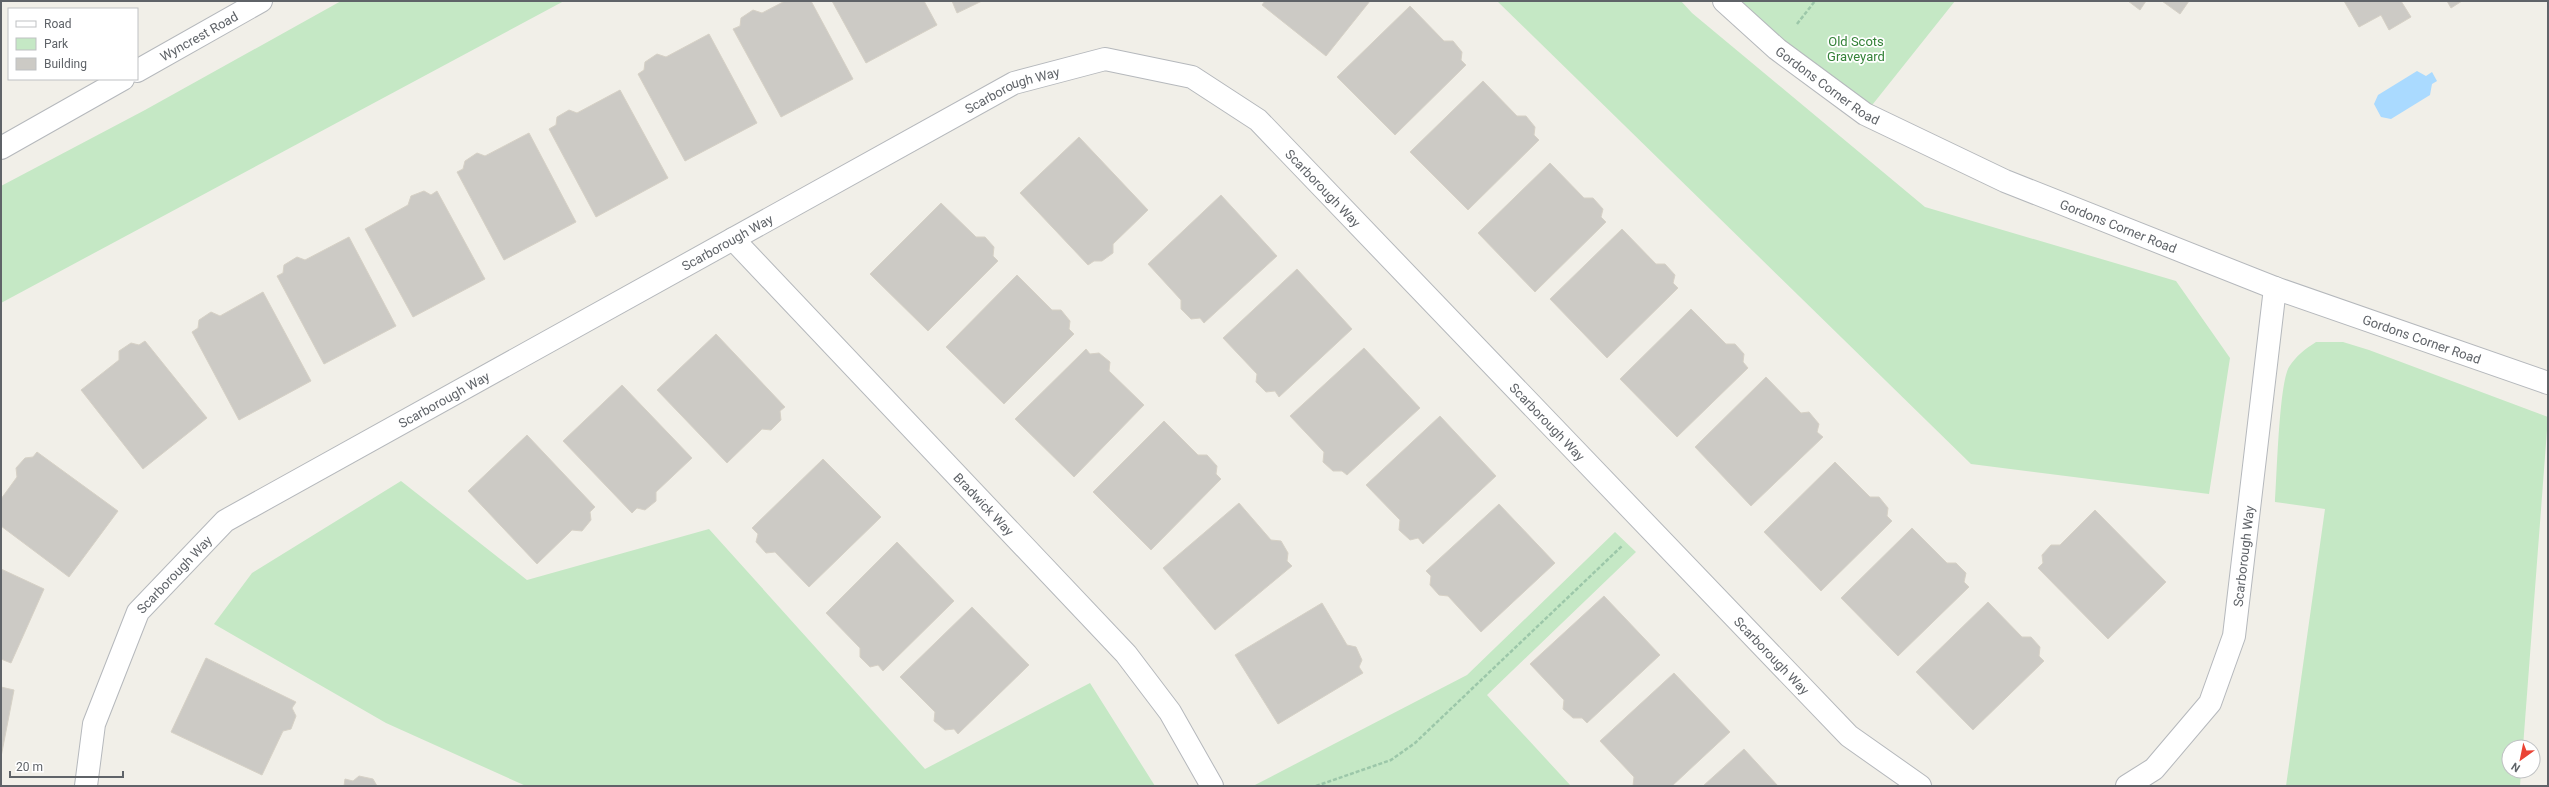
<svg xmlns="http://www.w3.org/2000/svg" width="2549" height="787" viewBox="0 0 2549 787" font-family="Roboto,sans-serif">
<rect width="100%" height="100%" fill="#f1efe8"/>
<path fill="#c5e8c5" d="M341 1H564L1 303V186L145 110Z
M1497 1H1681L1692 13 1925 207 2176 281 2230 358 2209 494 1971 464Z
M1724 1H1955L1865 114Z
M2316 342H2343L2369 350 2548 417 2523 747H2509V771H2521L2520 786H2286L2325 509 2275 502C2277 476 2279 384 2289 367 2296 356 2305 349 2316 342Z
M401 481 527 580 709 529 925 769 1090 683 1155 786H526L386 723 214 624 252 573Z
M1615 532 1636 552 1487 695 1571 786H1253L1467 675Z"/>
<path fill="#aadaff" d="M2417 71 2426 76 2432 72 2437 81 2432 84 2430 95 2391 119 2381 117 2374 104 2378 95Z"/>
<path fill="#cccac5" stroke="#d6d1c6" d="M785 1H811L853 79 781 117 733 29 740 26 741 18 753 10 762 13Z
M832 1H924L937 25 866 63Z
M952 1H982L957 13Z
M1265 1H1370L1326 56 1262 5Z
M2128 1H2146L2140 10Z
M2162 1H2189L2180 14Z
M2344 1H2401L2411 17 2389 30 2381 15 2359 27Z
M2447 1H2462L2451 8Z
M1410 6 1444 41H1453L1462 52 1461 60 1466 65 1395 135 1337 77Z
M709 34 757 123 685 161 638 74 644 70 645 62 657 54 666 57Z
M1483 81 1517 116H1526L1535 127 1534 135 1539 140 1468 210 1410 152Z
M620 90 668 178 596 217 549 129 556 125 557 117 569 110 577 113Z
M529 133 576 222 504 260 457 172 463 169 465 161 477 153 485 156Z
M1079 137 1148 210 1113 244V253L1102 261H1094L1088 265 1020 193Z
M1550 163 1584 198H1593L1603 209 1601 217 1606 222 1535 292 1478 233Z
M424 191 431 195 437 191 485 279 413 317 365 229 408 205 411 196Z
M1221 195 1277 256 1204 323 1200 318 1191 319 1181 309V300L1148 264Z
M941 203 976 237H985L994 247 993 256 998 261 928 331 870 274Z
M1622 229 1656 264H1665L1675 275 1673 283 1678 288 1607 358 1550 299Z
M349 237 396 326 324 364 277 276 283 273 284 265 297 257 305 260Z
M1297 269 1352 329 1279 397 1275 391 1266 392 1256 382 1257 374 1223 338Z
M1017 275 1052 310H1061L1070 321 1069 329 1074 334 1004 404 946 347Z
M263 292 311 381 239 420 192 332 198 328 199 320 211 312 220 316Z
M1691 309 1726 344H1735L1744 354 1743 362 1748 368 1677 437 1620 379Z
M716 334 785 407 780 411 781 420 771 430 762 429 727 463 657 390Z
M145 341 207 418 143 469 81 390 119 360V351L131 343 139 345Z
M1364 348 1420 408 1347 475 1342 471H1333L1323 462 1324 452 1290 416Z
M1086 349 1090 354 1099 353 1110 362 1109 371 1144 405 1074 477 1015 419Z
M1766 377 1801 413 1809 412 1819 424 1817 432 1823 437 1751 506 1695 447Z
M622 385 692 458 656 492V501L645 510 637 508 632 513 563 441Z
M1440 416 1496 476 1423 544 1418 538 1410 540 1399 530 1400 520 1366 485Z
M1164 421 1198 455H1207L1217 466 1216 474 1221 479 1151 550 1093 492Z
M527 435 595 507 590 512 591 520 582 531 572 530 537 564 468 491Z
M37 452 118 511 69 577 1 526V499L17 477 16 468 25 458 33 457Z
M823 459 881 517 809 587 775 552 766 553 756 542 758 534 752 528Z
M1835 462 1870 497H1879L1888 508 1887 516 1892 521 1821 591 1764 532Z
M1239 503 1271 540 1281 541 1288 553 1287 561 1292 566 1215 630 1163 568Z
M1499 504 1555 563 1481 632 1448 596 1439 595 1430 585 1431 576 1426 571Z
M2095 510 2166 582 2108 639 2038 568 2043 563 2042 555 2051 545H2060Z
M1912 528 1947 563H1956L1966 573 1964 582 1969 587 1898 656 1841 598Z
M897 542 954 601 883 671 878 665 870 667 860 657V648L826 613Z
M1 569 44 589 11 663 1 659Z
M1604 596 1660 655 1587 723 1582 718H1573L1563 709 1564 700 1530 664Z
M1988 602 2022 637H2031L2040 647 2039 656 2044 661 1973 730 1916 672Z
M1322 603 1347 645 1356 647 1362 660 1359 667 1363 673 1278 724 1235 655Z
M972 607 1029 665 958 734 954 729 945 730 934 721 935 712 900 677Z
M206 658 296 702 292 708 296 716 291 729 283 731 262 775 171 732Z
M1674 673 1730 732 1672 786H1633L1634 777 1600 741Z
M1 687 14 690 1 757Z
M1744 749 1778 786H1703Z
M359 776 373 779 377 786H344L345 779 353 781Z"/>
<g fill="none" stroke-linecap="round" stroke-linejoin="round">
<g stroke="#b5b8bc" stroke-width="24">
<g id="minor">
<path id="s1" d="M733 239 1126 654 1170 712 1212 786"/>
<path id="s2" d="M86 786 94 724 138 612 225 521 1014 83 1105 59 1192 77 1258 120 1849 736 1920 786"/>
<path id="s3" d="M2127 786 2154 769 2210 703 2234 636 2275 288"/>
</g>
</g>
<g stroke="#b5b8bc" stroke-width="24">
<g id="tertiary">
<path id="s4" d="M1724 1 1777 49 1865 114 2005 181 2275 288 2548 383"/>
<path id="s5" d="M137 71 261 1"/>
<path d="M1 148 123 79"/>
</g>
</g>
<path stroke="#9cc7a9" stroke-width="2.5" stroke-dasharray="4 2" stroke-linecap="butt" d="M1797 24 1815 1
M1316 786 1391 760 1415 743 1623 545"/>
<use href="#minor" stroke="#fff" stroke-width="22"/>
<use href="#tertiary" stroke="#fff" stroke-width="22"/>
</g>
<g text-anchor="middle" stroke-width="3.5" stroke-linejoin="round" paint-order="stroke">
<g font-size="13" fill="#5f6368" stroke="#fff">
<text dy="5" stroke="none"><textPath href="#s5" startOffset="71">Wyncrest Road</textPath></text>
<text dy="5" stroke="none"><textPath href="#s4" startOffset="134">Gordons Corner Road</textPath></text>
<text dy="5" stroke="none"><textPath href="#s2" startOffset="1207">Scarborough Way</textPath></text>
<text dy="5" stroke="none"><textPath href="#s2" startOffset="1567">Scarborough Way</textPath></text>
<text dy="5" stroke="none"><textPath href="#s4" startOffset="458">Gordons Corner Road</textPath></text>
<text dy="5" stroke="none"><textPath href="#s2" startOffset="883">Scarborough Way</textPath></text>
<text dy="5" stroke="none"><textPath href="#s4" startOffset="782">Gordons Corner Road</textPath></text>
<text dy="5" stroke="none"><textPath href="#s2" startOffset="559">Scarborough Way</textPath></text>
<text dy="5" stroke="none"><textPath href="#s2" startOffset="1891">Scarborough Way</textPath></text>
<text dy="5" stroke="none"><textPath href="#s1" startOffset="365">Bradwick Way</textPath></text>
<text dy="5" stroke="none"><textPath href="#s3" startOffset="270">Scarborough Way</textPath></text>
<text dy="5" stroke="none"><textPath href="#s2" startOffset="235">Scarborough Way</textPath></text>
<text dy="5" stroke="none"><textPath href="#s2" startOffset="2215">Scarborough Way</textPath></text>
</g>
<g font-size="13" fill="#348238" stroke="#fff">
<text x="1856" y="46">Old Scots<tspan x="1856" dy="15">Graveyard</tspan></text>
</g>
</g>
<rect width="2549" height="787" fill="none" stroke="#5f6368" stroke-width="4"/>
<rect x="8" y="8" width="130" height="72" fill="#ffffff" stroke="#bfc1c3"/>
<rect x="16" y="21" width="20" height="6" fill="#ffffff" stroke="#bfc1c3"/>
<text x="44" y="28" font-size="12" fill="#5f6368">Road</text>
<rect x="16" y="38" width="20" height="12" fill="#c5e8c5" stroke="#bfc1c3"/>
<text x="44" y="48" font-size="12" fill="#5f6368">Park</text>
<rect x="16" y="58" width="20" height="12" fill="#cccac5" stroke="#bfc1c3"/>
<text x="44" y="68" font-size="12" fill="#5f6368">Building</text>
<g transform="translate(2521 759) rotate(213)"><circle r="19" fill="#ffffff" stroke="#bfc1c3"/>
<path d="M0-3L7 15L0 10L-7 15Z" fill="#ea4335"/>
<text y="-6" font-size="11" font-weight="bold" text-anchor="middle" fill="#5f6368">N</text>
</g>
<path d="M10 771v6h113v-6" fill="none" stroke="#5f6368" stroke-width="2"/>
<text x="16" y="771" font-size="12" fill="#5f6368" stroke="#ffffff" stroke-width="3" paint-order="stroke">20 m</text>
</svg>
